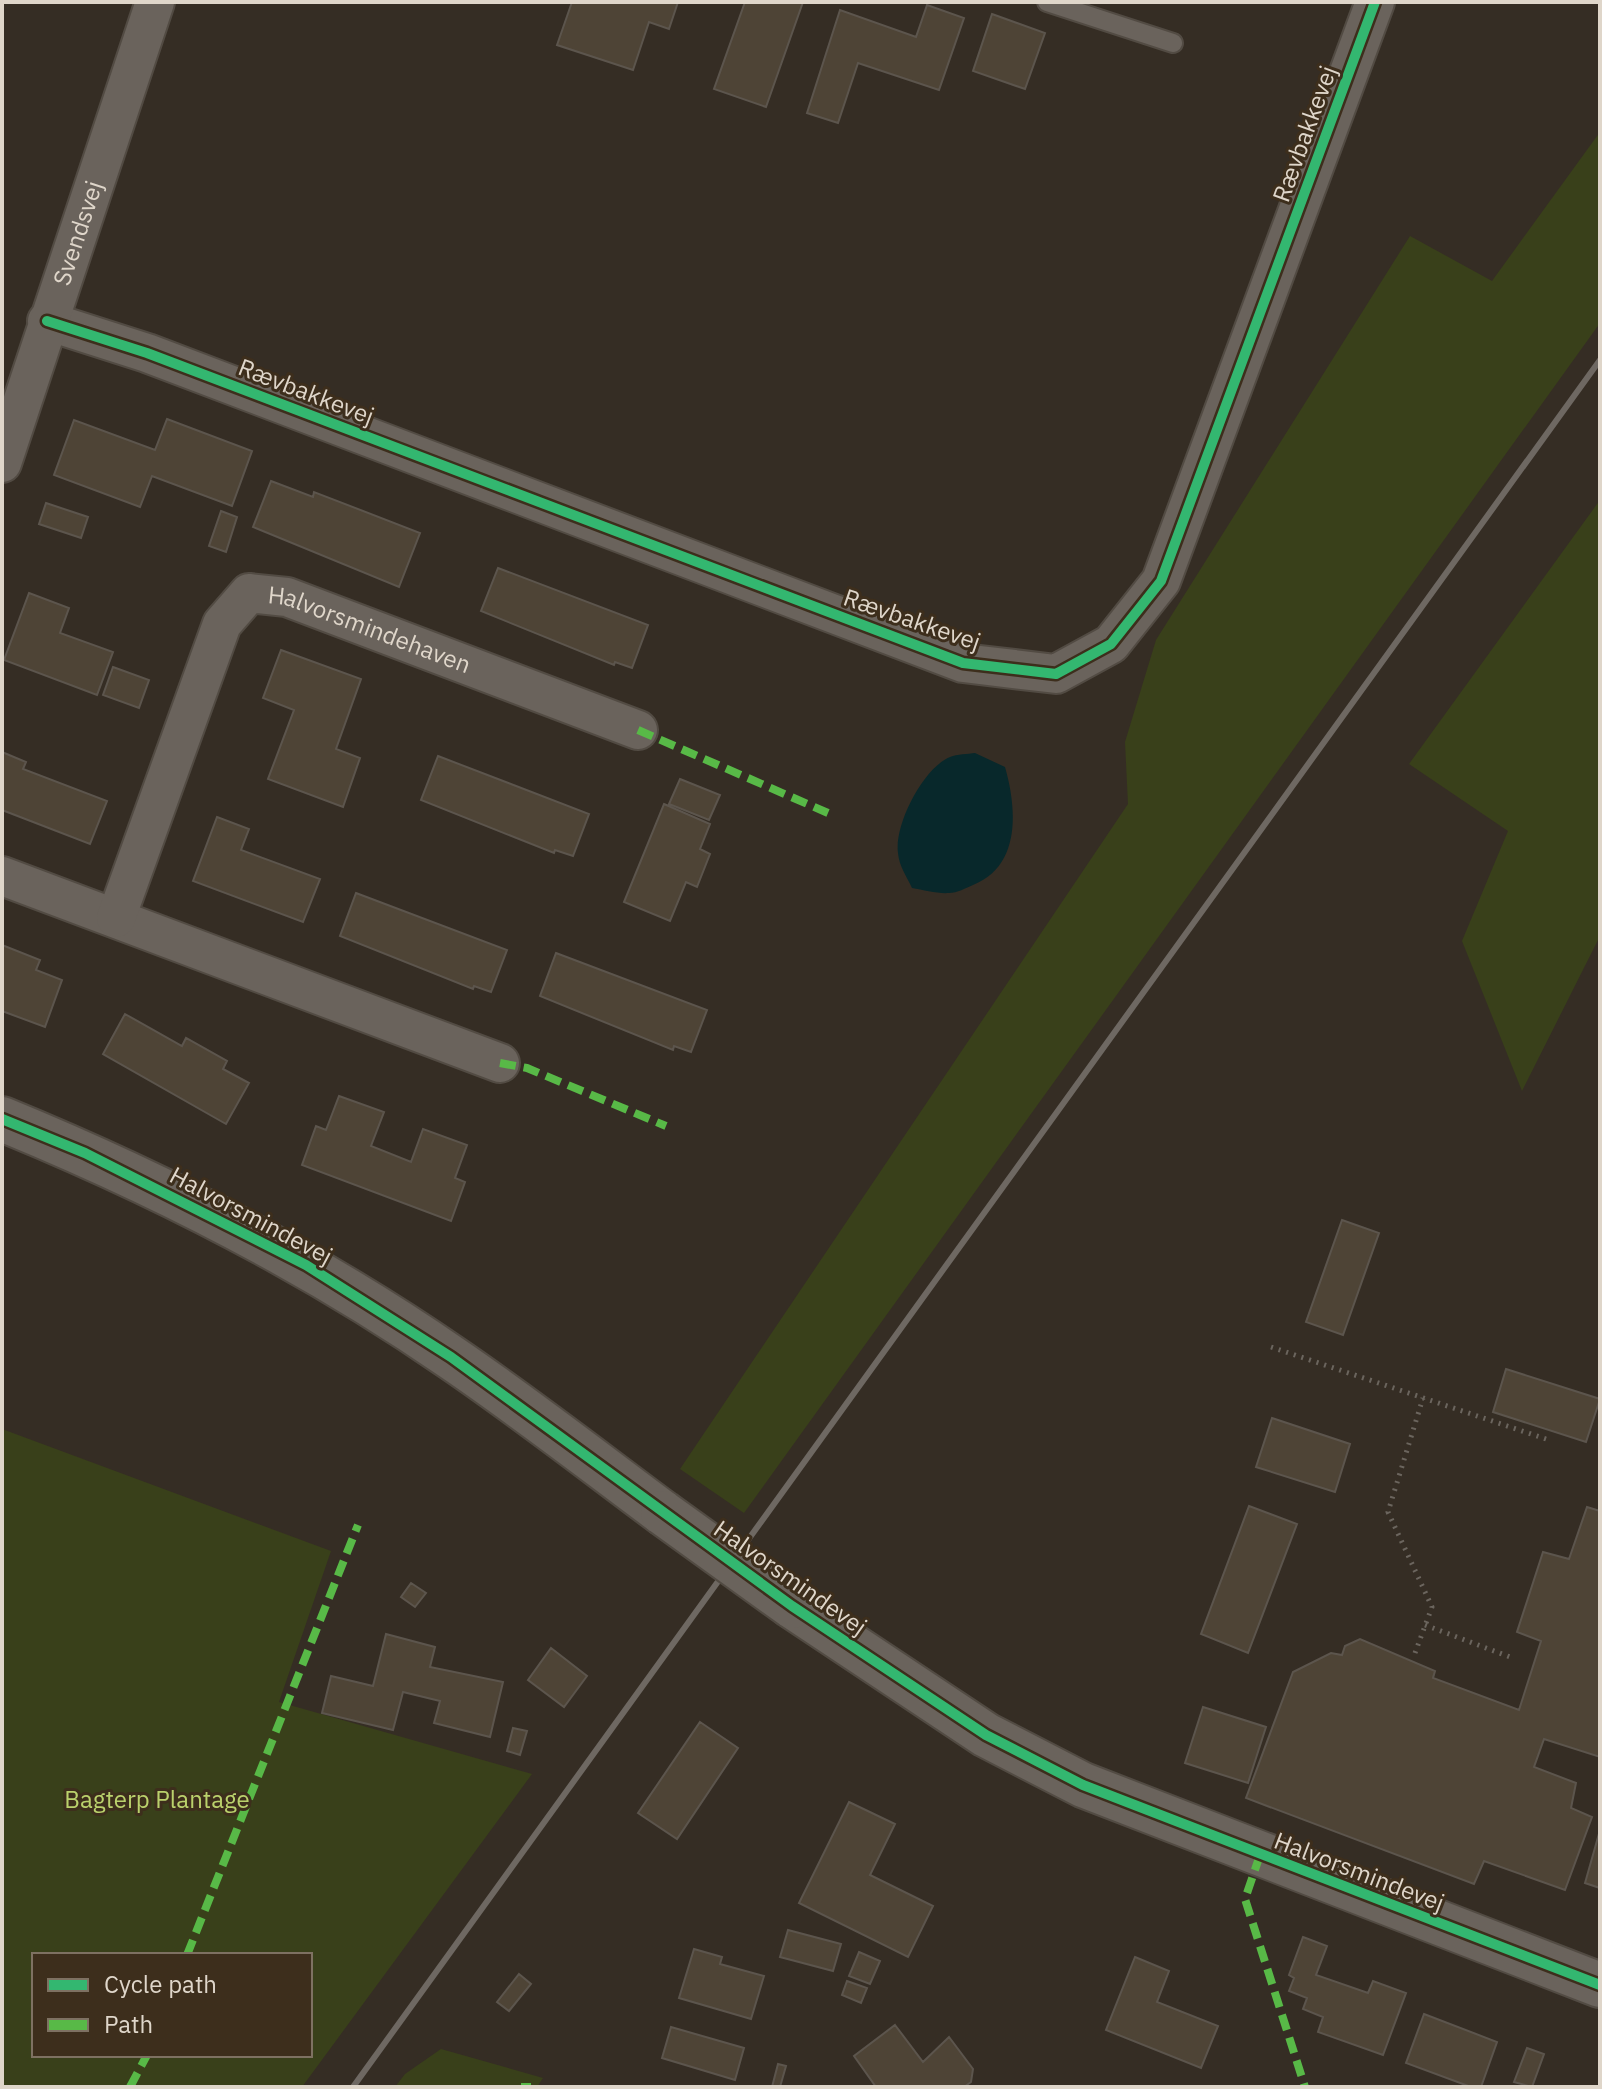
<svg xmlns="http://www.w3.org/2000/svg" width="1602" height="2089" viewBox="0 0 1602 2089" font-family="'IBM Plex Sans',sans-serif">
<rect width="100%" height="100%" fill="#352d24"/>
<path fill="#39401a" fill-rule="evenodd" d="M1600 132V323L744 1513 680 1469 1128 804 1125 742 1156 640 1410 236 1492 281Z
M1600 500V936L1522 1091 1462 941 1508 831 1409 764Z
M2 1429 331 1551 279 1702 532 1774 302 2087H2ZM34 1955H310V2055H34Z
M441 2049 543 2078 537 2087H395L405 2074Z"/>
<path fill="#08282b" d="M975 753 1005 767C1017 809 1021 866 973 885 966 888 957 893 949 893 938 894 924 890 912 888 907 877 899 866 898 853 894 825 923 768 950 757 957 754 968 754 975 753Z"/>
<path fill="#4e4436" stroke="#5c554d" stroke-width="2" d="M572 2H678L669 29 649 22 633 70 557 45Z
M745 2H803L766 107 714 89Z
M927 5 964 18 939 90 858 63 838 123 807 113 840 10 916 37Z
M992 14 1045 33 1025 89 973 71Z
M167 419 252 451 232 506 152 476 140 507 54 475 74 420 155 450Z
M271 481 313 497 314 492 420 533 399 587 253 527Z
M46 503 88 517 81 538 39 524Z
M221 511 237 517 226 552 209 546Z
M498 568 648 625 632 668 615 662 614 665 481 611Z
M29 593 69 608 60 633 113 652 97 695 4 660Z
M281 650 361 679 336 749 360 758 343 807 268 779 294 710 263 698Z
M113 667 149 680 139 708 103 695Z
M2 752 26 762 23 769 107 801 90 844 2 810Z
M438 756 589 814 573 856 555 850 554 853 421 800Z
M680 779 720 795 709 820 669 804Z
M664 804 710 824 700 849 710 854 697 887 686 882 670 921 624 902Z
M217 817 249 829 241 850 320 879 303 922 193 881Z
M356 893 507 950 491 992 474 986 473 989 340 936Z
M2 945 40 960 36 970 62 980 45 1027 2 1011Z
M556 953 707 1010 691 1052 674 1046 673 1050 540 996Z
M125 1014 182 1046 186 1038 227 1061 223 1069 249 1083 226 1124 103 1054Z
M339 1096 384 1112 371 1146 411 1162 423 1129 467 1145 455 1178 465 1182 451 1221 302 1165 316 1126 326 1130Z
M1342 1220 1379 1233 1343 1335 1306 1322Z
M1506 1369 1600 1399 1586 1442 1493 1412Z
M1272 1418 1350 1444 1335 1492 1256 1467Z
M1249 1506 1297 1524 1248 1653 1201 1634Z
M1587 1507 1600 1511V1757L1544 1739 1534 1767 1576 1783 1571 1808 1592 1817 1565 1890 1484 1861 1474 1884 1246 1798 1293 1672 1331 1653 1342 1655 1345 1646 1360 1639 1435 1671 1433 1678 1519 1710 1541 1641 1517 1632 1543 1552 1569 1559Z
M411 1583 426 1593 415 1607 401 1597Z
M386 1634 435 1647 430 1667 503 1682 490 1737 434 1723 440 1701 403 1692 393 1730 322 1713 331 1676 373 1686Z
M551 1648 587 1676 564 1707 528 1680Z
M1203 1707 1266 1727 1248 1783 1185 1763Z
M700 1722 738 1748 677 1839 638 1813Z
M513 1728 527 1731 520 1755 507 1751Z
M849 1802 895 1824 870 1875 933 1906 908 1957 799 1903Z
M1600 1830V1888L1585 1883Z
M788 1930 841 1944 833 1971 780 1957Z
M1303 1937 1327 1946 1316 1975 1368 1993 1373 1981 1406 1993 1383 2055 1318 2032 1323 2017 1303 2009 1307 1998 1289 1991 1294 1978 1289 1975Z
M694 1949 722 1957 720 1964 764 1976 751 2019 679 1998Z
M859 1952 880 1961 870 1984 849 1976Z
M1135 1957 1169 1971 1157 2002 1218 2026 1201 2068 1106 2030Z
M519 1974 531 1984 509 2011 497 2002Z
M847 1981 867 1988 861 2003 842 1995Z
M1424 2014 1497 2042 1481 2087H1471L1406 2063Z
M895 2025 923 2062 949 2037 973 2069 971 2082 964 2087H876L854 2056Z
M671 2027 744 2048 735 2080 662 2058Z
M1527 2048 1544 2054 1532 2087 1514 2082Z
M778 2064 786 2066 780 2087H772Z"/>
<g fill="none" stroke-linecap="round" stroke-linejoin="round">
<g stroke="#524b43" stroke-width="22">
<path id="lane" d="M1047 2 1173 43"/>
</g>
<g stroke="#524b43" stroke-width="42">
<g id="street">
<path d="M47 321 147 353 963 663 1056 674 1111 644 1161 581 1375 2"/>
<path id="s1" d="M2 463 155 2"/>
<path d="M2 876 500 1063"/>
<path id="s2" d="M116 918 222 624 249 593 287 597 638 730"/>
</g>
</g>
<g stroke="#524b43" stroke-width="48">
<path id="secondary" d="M2 1119C158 1183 313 1262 452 1358 524 1407 593 1461 663 1513
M792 1606 986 1735 1083 1785 1600 1985"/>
</g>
<path stroke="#6b655e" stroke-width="5" stroke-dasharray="2 6" stroke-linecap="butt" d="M1271 1347 1549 1440
M1425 1625 1510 1657
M1415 1653 1432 1607 1388 1512 1423 1398"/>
<use href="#lane" stroke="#6a635c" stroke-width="18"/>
<use href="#street" stroke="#6a635c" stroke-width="38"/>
<use href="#secondary" stroke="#6a635c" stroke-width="44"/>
<path stroke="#6e6862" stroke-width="6" d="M353 2087 1600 360"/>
<g stroke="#524b43" stroke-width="48" stroke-linecap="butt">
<path id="secondary-bridge" d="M663 1513 792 1606"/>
</g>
<use href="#secondary-bridge" stroke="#6a635c" stroke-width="44"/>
<path stroke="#58b947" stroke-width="8" stroke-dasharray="16 8" stroke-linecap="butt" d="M638 730 828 813
M500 1063 527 1068 666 1126
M1260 1855 1245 1899 1305 2087
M187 1955 358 1525
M130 2087 147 2055
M521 2087H531"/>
<g stroke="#3d2e1c" stroke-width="15">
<path id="cycleway" d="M47 321 147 353 963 663 1056 674 1111 644 1161 581 1375 2
M2 1119 85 1153 306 1265 451 1357 792 1606 986 1735 1083 1785 1600 1985"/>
</g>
<use href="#cycleway" stroke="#33b770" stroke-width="10"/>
</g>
<g text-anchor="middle" stroke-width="6" stroke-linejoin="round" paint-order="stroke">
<g font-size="24" fill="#dfd6ca" stroke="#3d2e1c">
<text transform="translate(1305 134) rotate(-70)" y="8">Rævbakkevej</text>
<text dy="8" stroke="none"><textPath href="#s1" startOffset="242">Svendsvej</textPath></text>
<text transform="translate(306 392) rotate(21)" y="8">Rævbakkevej</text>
<text transform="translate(912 620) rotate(19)" y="8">Rævbakkevej</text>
<text dy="8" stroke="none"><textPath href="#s2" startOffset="480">Halvorsmindehaven</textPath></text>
<text transform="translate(251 1216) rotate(28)" y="8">Halvorsmindevej</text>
<text transform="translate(790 1578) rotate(35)" y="8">Halvorsmindevej</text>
<text transform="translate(1359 1872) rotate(21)" y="8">Halvorsmindevej</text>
</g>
<g font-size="24" fill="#bad16c" stroke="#3d2e1c">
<text x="157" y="1808">Bagterp Plantage</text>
</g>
</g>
<rect width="1602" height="2089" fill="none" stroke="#dfd6ca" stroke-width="8"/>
<rect x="32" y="1953" width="280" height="104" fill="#3d2e1c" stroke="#7e7162" stroke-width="2"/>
<rect x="48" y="1979" width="40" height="12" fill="#33b770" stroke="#7e7162" stroke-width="2"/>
<text x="104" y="1993" font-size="24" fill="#dfd6ca">Cycle path</text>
<rect x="48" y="2019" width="40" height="12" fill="#58b947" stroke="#7e7162" stroke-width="2"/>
<text x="104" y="2033" font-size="24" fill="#dfd6ca">Path</text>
</svg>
